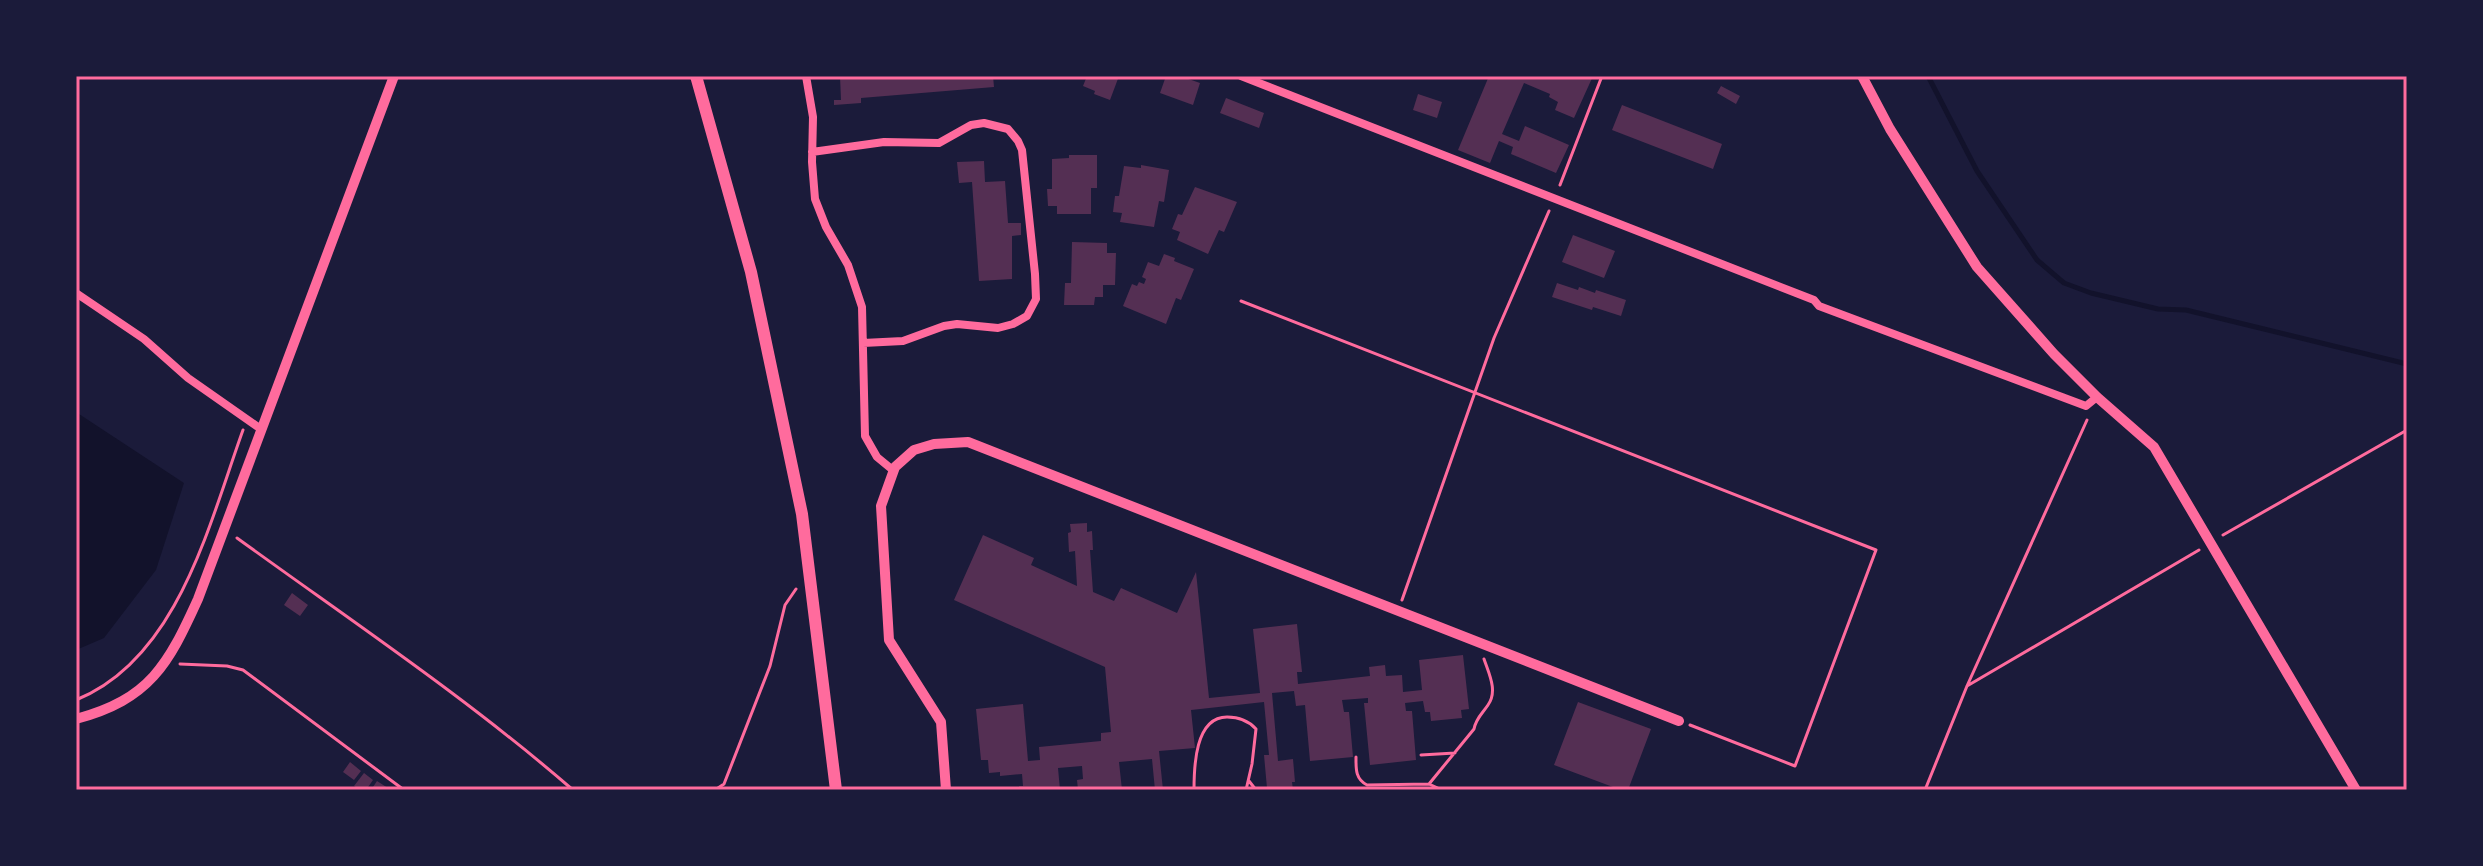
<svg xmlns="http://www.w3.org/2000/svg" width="2483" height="866" viewBox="0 0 2483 866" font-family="'Exo 2',sans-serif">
<rect width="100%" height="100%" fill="#1b1b3a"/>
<path fill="#12122b" d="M76 412 184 483 156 570 104 638 76 650Z"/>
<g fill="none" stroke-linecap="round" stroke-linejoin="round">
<path stroke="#12122b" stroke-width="5" d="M1928 76 1977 171 2037 260 2064 283 2091 293 2158 309 2186 310 2407 364"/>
</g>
<path fill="#542f53" d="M840 76H993L994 87 861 98V103L834 105V100H841Z
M1087 76H1119L1110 100 1094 94 1095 91 1083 86Z
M1166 76H1180L1200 83 1193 105 1160 93Z
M1489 76H1593L1574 118 1555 110 1558 102 1549 97 1550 94 1524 83 1502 134 1519 141 1525 126 1569 145 1556 173 1511 154 1513 147 1499 141 1490 163 1458 150Z
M1721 86 1740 96 1736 104 1717 93Z
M1418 94 1442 102 1437 118 1413 110Z
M1226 98 1264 113 1259 128 1220 113Z
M1622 105 1722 144 1713 169 1612 130Z
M1069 155H1097V188H1091V214H1057V206H1048L1047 189H1052V159L1069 158Z
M984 161 985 182 1005 181 1008 223H1021V235L1012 236V279L979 281 972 182 959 183 957 162Z
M1141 165 1169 170 1164 202 1159 201 1154 227 1120 222 1122 213 1113 212 1115 196H1119L1124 166 1141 168Z
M1195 187 1237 202 1224 232 1219 230 1208 254 1177 240 1180 232 1172 229 1178 214 1182 215Z
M1573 235 1615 251 1604 278 1562 262Z
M1072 242 1107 243V253H1116L1115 285H1103V297H1095L1094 305H1064L1065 283H1071Z
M1164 254 1175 258 1174 261 1194 269 1181 300 1176 298 1166 324 1123 306 1132 284 1137 286 1139 282 1144 284 1146 279 1142 277 1148 262 1159 266Z
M1557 283 1578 290 1579 287 1595 293 1596 290 1626 300 1621 316 1593 307 1592 310 1552 297Z
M1087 523V532L1092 531 1093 550H1090L1093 592 1114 601 1121 588 1177 613 1196 572 1209 698 1260 693 1253 629 1297 624 1302 672H1297L1298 684 1370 676 1369 667 1385 665 1386 676 1402 675 1403 692 1422 690 1419 660 1463 655 1469 709 1461 710 1462 718 1431 721 1430 712H1425L1423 701 1405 703 1406 711H1412L1416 760 1370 765 1364 703H1368V698L1342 700 1344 712H1349L1353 757 1310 761 1305 705 1296 706 1294 691 1272 693 1278 761 1293 759 1295 782H1292L1293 790H1282V787L1267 788 1264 755H1269L1264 702 1191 710 1195 748 1159 751 1163 790H1155L1152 759 1119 762 1122 790H1078L1077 780 1083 779 1082 766 1058 768 1060 790H1020L1019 786H1023L1022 774 1000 776V772L989 773 988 760H981L976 709 1023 704 1028 761 1040 760 1039 747 1101 741V733L1111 732 1105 667 954 600 983 535 1034 558 1031 565 1077 586 1075 551 1069 552 1068 533 1071 532 1070 524Z
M292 593 308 605 300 616 284 605Z
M1578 702 1651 729 1628 790H1621L1554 765Z
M350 762 361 771 354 780 343 772Z
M364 773 373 780 366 790H360L354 786Z
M377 781 391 790H371Z"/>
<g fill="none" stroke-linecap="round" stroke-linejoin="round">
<path stroke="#ff6b9d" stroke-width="3" d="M1560 185 1602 76
M1241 301 1876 550 1795 766 1690 725
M2223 535 2407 430
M237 538C350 620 467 698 573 790
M1402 600 1494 338 1549 211
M180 664 227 666 243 670 404 790
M1967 686 2199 550
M76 700C178 659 209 524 243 430
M1421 755 1455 753
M1356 757C1356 768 1355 779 1367 785L1429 784 1442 790
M1249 781 1256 790
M1429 784 1474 729C1476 718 1482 714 1488 705 1498 691 1489 674 1484 659
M715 790 724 784 770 666 785 605 796 589
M1194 790C1194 767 1195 717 1227 717 1239 717 1248 720 1256 729L1252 764 1246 790
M1925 790 1967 686 2087 420"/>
<path stroke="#ff6b9d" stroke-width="8" d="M806 76 813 117 812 162 815 199 826 227 848 265 862 307 865 436 877 457 894 471
M1241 76 1814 300 1819 306 2086 406 2097 397
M812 152 884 142 939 143 971 125 984 123 1008 129 1018 141 1022 150 1035 274 1036 299 1027 316 1013 324 998 328 957 324 944 326 903 341 863 343
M76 293 144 339 188 378 261 429"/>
<path stroke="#ff6b9d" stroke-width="10" d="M1862 76 1890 129 1977 267 2054 354 2097 397 2154 447 2356 790
M76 719C150 699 168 665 198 599L394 76
M946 790 941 722 889 640 881 506 895 467 914 450 934 444 968 442 1679 721"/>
<path stroke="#ff6b9d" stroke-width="12" d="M696 76 751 272 802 514 836 790"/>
</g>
<rect width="2483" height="866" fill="none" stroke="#1b1b3a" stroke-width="156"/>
<rect x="78" y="78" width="2327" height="710" fill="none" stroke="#ff6b9d" stroke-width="3"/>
</svg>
